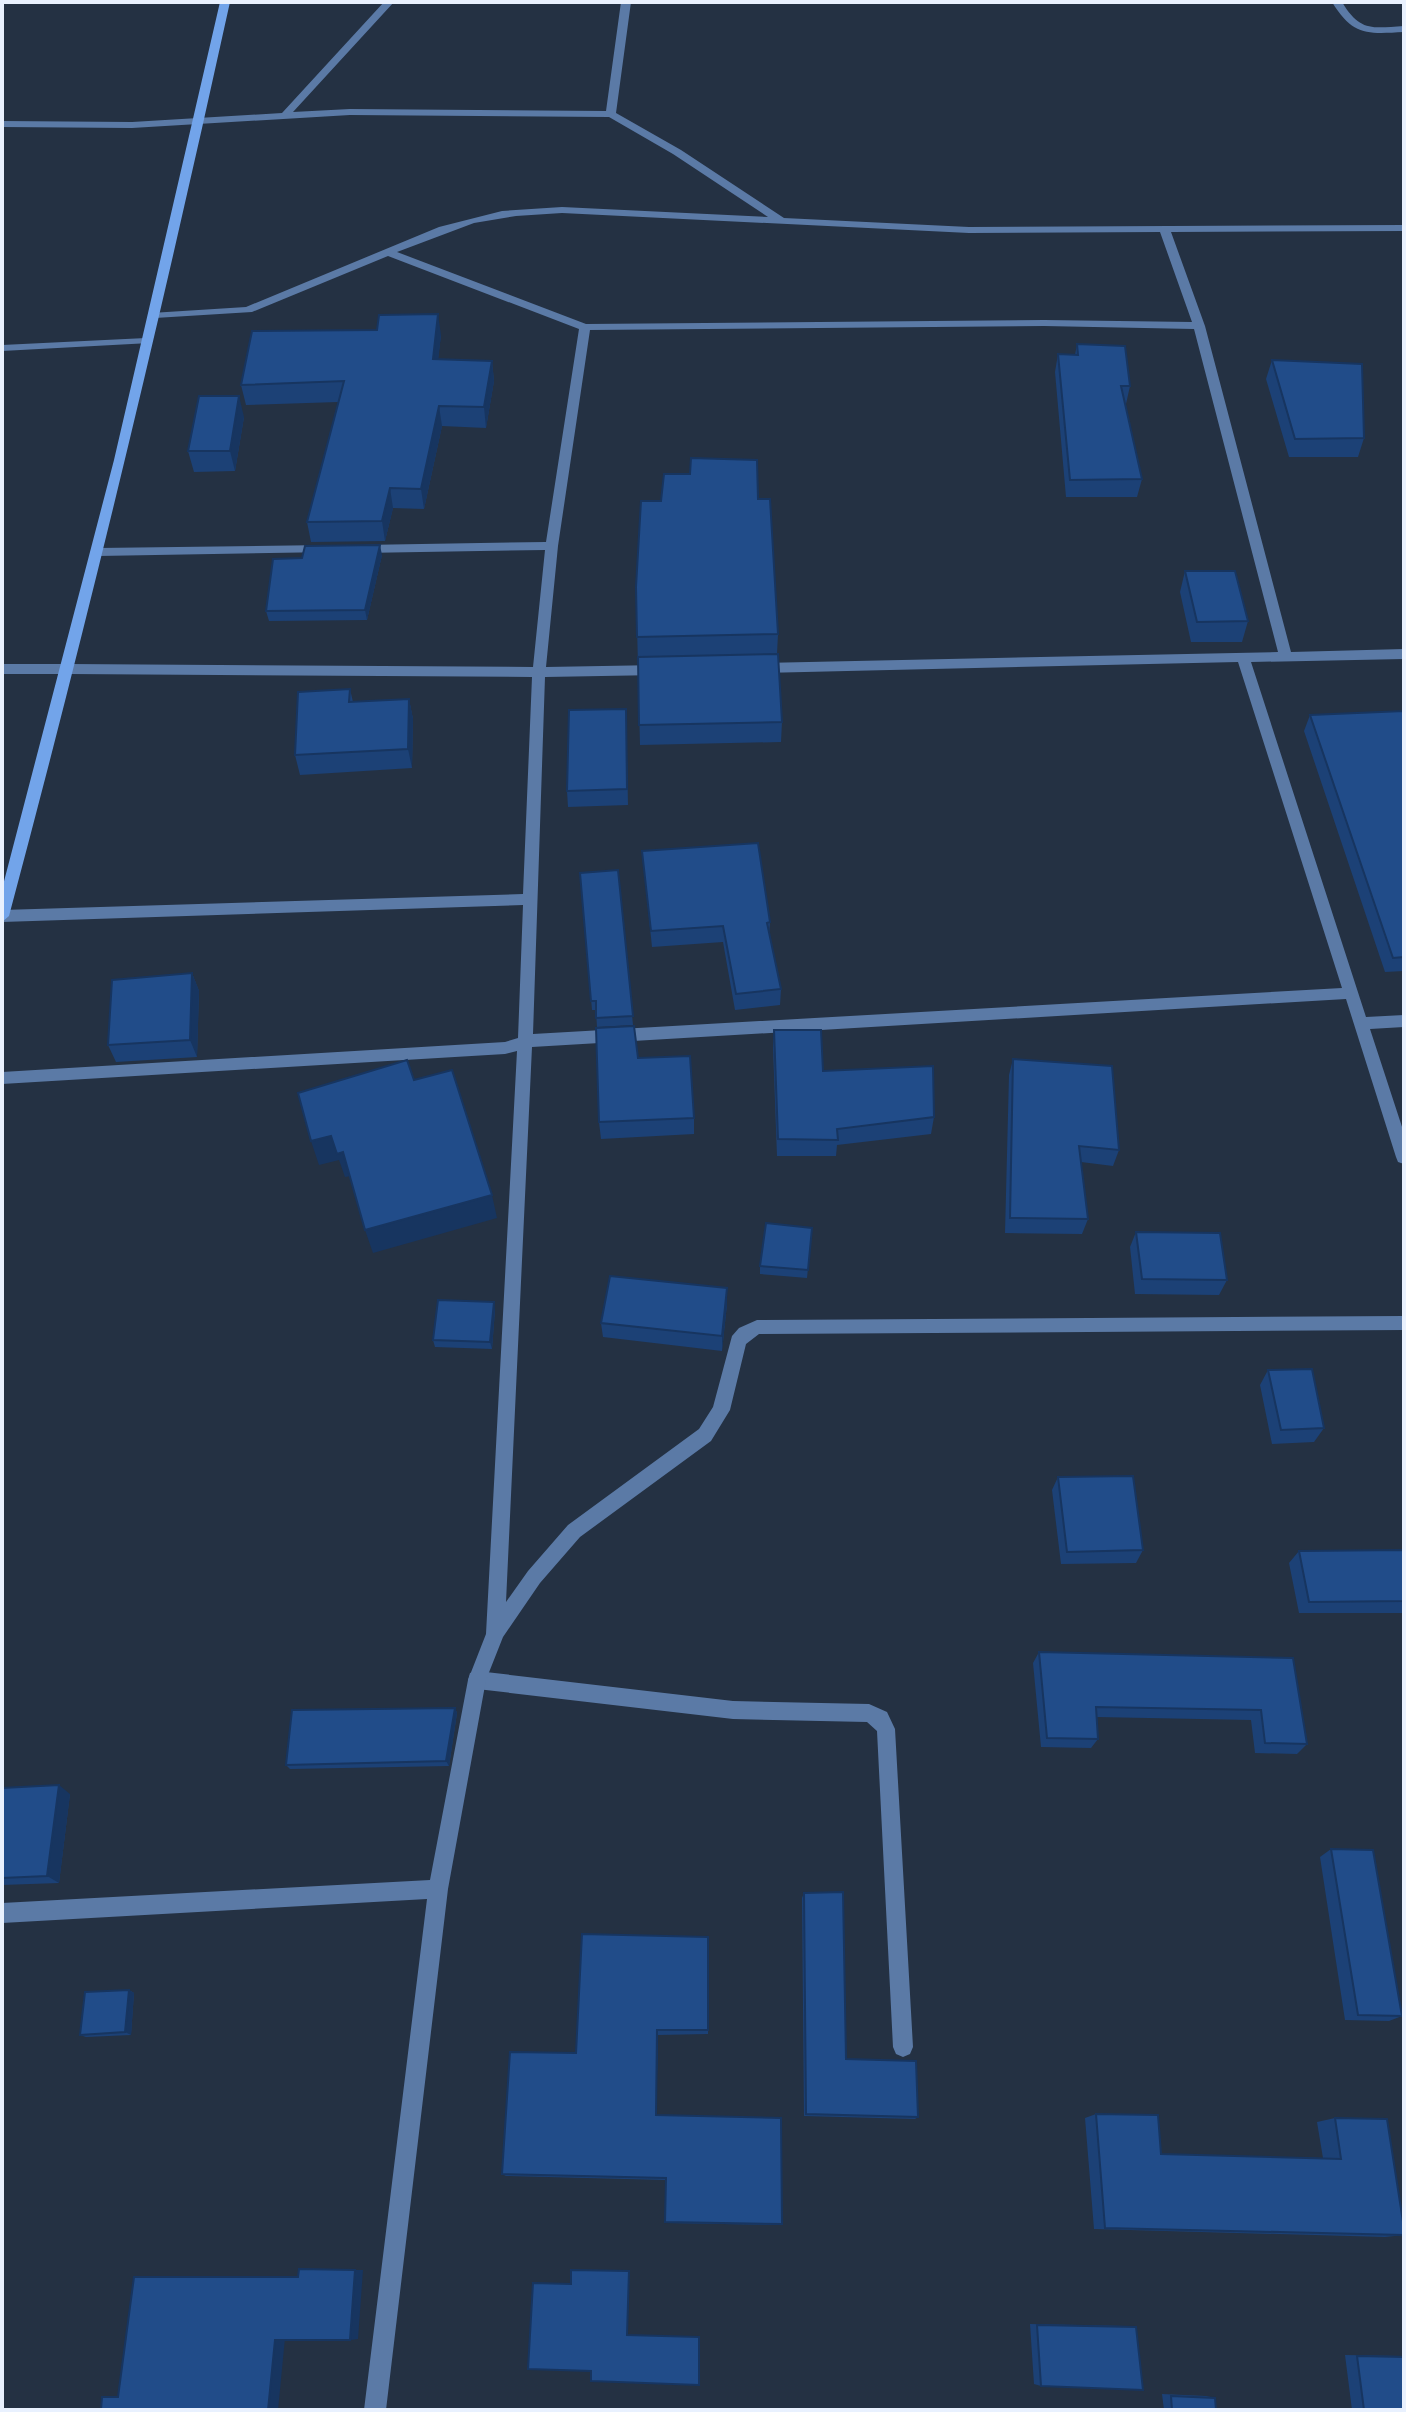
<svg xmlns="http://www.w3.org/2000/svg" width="1406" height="2412" viewBox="0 0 1406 2412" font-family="'Space Grotesk',sans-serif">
<rect width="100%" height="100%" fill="#243143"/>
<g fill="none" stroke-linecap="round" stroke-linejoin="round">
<path fill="#5b7aa6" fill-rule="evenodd" d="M2 664H69L76 669 69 674H2Z
M477 1671 733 1701 869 1704 887 1712 895 1729 913 2047 910 2054 903 2057 896 2054 893 2047 877 1731 867 1722 733 1719 477 1689 470 1687 468 1680 470 1673Z"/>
<path fill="#5b7aa6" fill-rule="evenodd" d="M384 2H394L293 112 350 109 606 111 621 2H631L616 113 681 150 784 218 969 227 1404 225V231L1171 232 1205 326 1291 652 1404 649V659L1251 662 1366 1017 1404 1015V1027L1370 1029 1404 1133V1164L1398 1162 1396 1157 1346 999 532 1047 506 1602 528 1571 568 1525 699 1429 713 1407 732 1336 739 1328 757 1320 1404 1316V1330L759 1334 746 1344 730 1410 711 1441 580 1537 540 1583 503 1637 486 1680 448 1889 386 2410H364L427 1899 2 1923V1903L430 1880 468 1680 486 1634 517 1051 505 1054 2 1084V1072L505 1042 518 1038 523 905 2 922V910L523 894 532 677 69 674 62 669 69 664 533 667 545 550 362 553 356 549 362 545 546 542 579 329 388 256 252 312 155 318 151 317V313L246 307 439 227 502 211 562 207 768 217 673 154 609 117 350 115 132 128 2 127V121L132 122 282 113ZM562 213 969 233 1160 232 1192 322 1044 320 586 324 397 252 474 223 516 216ZM1044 326 1194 329 1278 652 758 663 751 668 758 673 1238 662 1342 988 533 1034 545 677 659 675 666 670 659 665 546 667 558 546 590 330Z
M1332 2H1342C1360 32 1372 28 1404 26V32C1367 34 1353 36 1332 2Z
M146 338 150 339V343L2 351V345Z
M327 545 333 549 331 552 98 556 92 552 98 548Z"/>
<path fill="#72a4ea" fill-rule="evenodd" d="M220 2H230C163 308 90 613 9 916L2 922V889L114 460Z"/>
</g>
<path fill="#1c4176" d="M441 335 438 359 492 361 494 381 486 428 442 426 424 509 393 508 385 541 311 542 307 522 338 402 246 405 241 385Z
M1077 344 1130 386 1126 404H1125L1142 479 1137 497H1066L1055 372 1058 354 1075 355Z
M1272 360 1364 438 1358 457H1289L1266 379Z
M244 417 235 471 194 472 188 451Z
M758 499 778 634 777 654 782 722 781 742 640 745 636 587Z
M382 555 367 620 269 621 266 611 302 558Z
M1185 571 1248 621 1242 642H1191L1180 592Z
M350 689 353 702 409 699 413 719 412 768 300 775 295 755Z
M626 709 628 805 568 807 567 791Z
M1404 711V971L1385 972 1304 731 1310 715Z
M642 851 770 922 769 936 781 989 780 1005 735 1010 723 942 652 947Z
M618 870 633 1025 597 1027 596 1010H592L580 873Z
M192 973 199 991 197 1057 116 1062 108 1045Z
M774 1030 823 1071 934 1117 931 1134 837 1145 836 1156H777L773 1048Z
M638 1058 694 1118V1134L601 1139 599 1122Z
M1013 1059 1119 1150 1113 1166 1081 1162 1088 1219 1082 1234 1005 1233 1009 1075Z
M812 1228 807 1278 760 1274V1266Z
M1136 1232 1227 1280 1219 1295 1135 1294 1130 1247Z
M727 1304 722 1351 603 1337 601 1323Z
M495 1310 492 1349 435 1347 433 1340Z
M1268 1370 1324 1428 1314 1442 1272 1444 1260 1385Z
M1058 1477 1143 1550 1136 1563 1061 1564 1052 1490Z
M1404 1550V1613H1299L1289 1563 1299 1551Z
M1039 1652 1293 1658 1307 1744 1297 1754 1255 1753 1251 1720 1097 1717 1098 1739 1091 1748 1041 1747 1033 1663Z
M455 1708 457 1713 449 1766 290 1769 286 1765Z
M2 1788 70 1794 59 1883 2 1885Z
M1331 1849 1402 2016 1389 2021 1345 2020 1320 1857Z
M804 1893 846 2059 918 2117 915 2119 804 2116 802 1898Z
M708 1937V2034L658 2035 656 2115 782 2224 781 2225 666 2223 665 2180 506 2176 502 2174 576 2053Z
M129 1990 134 1993 131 2035 86 2037 80 2035Z
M1096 2114 1161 2154 1323 2158 1317 2122 1335 2118 1404 2235 1385 2237 1094 2229 1085 2118Z
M1030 2324 1127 2326 1136 2327 1041 2386 1034 2384Z
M1345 2355 1404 2356V2410H1352Z
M1162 2394 1206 2396 1215 2398 1216 2410H1164Z"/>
<path fill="#173560" d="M438 314 441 335 436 380 433 359Z
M492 361 494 381 486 428 484 407Z
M239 396 244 417 235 471 230 451Z
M439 406 442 426 424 509 421 489Z
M390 488 393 508 385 541 382 521Z
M380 545 382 555 367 620 365 610Z
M409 699 413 719 412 768 408 749Z
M192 973 199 991 197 1057 190 1040Z
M331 1136 343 1152 351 1176 345 1177 339 1160 319 1165 311 1141Z
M492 1195 497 1218 373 1253 365 1230Z
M727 1288V1304L722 1351V1336Z
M494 1302 495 1310 492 1349 490 1342Z
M455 1708 457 1713 449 1766 446 1761Z
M59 1785 70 1794 59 1883 47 1876Z
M129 1990 134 1993 131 2035 125 2032Z
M657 2030 658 2035 656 2118V2115Z
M355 2270H363L358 2339 350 2340Z
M285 2338 278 2410H268L275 2340Z"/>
<path fill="#214c89" stroke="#173560" stroke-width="2" d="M438 314 433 359 492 361 484 407 439 406 421 489 390 488 382 521 307 522 344 381 241 385 252 331 377 330 379 315Z
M1077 344 1125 346 1130 386H1121L1142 479 1070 480 1058 354 1078 355Z
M1272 360 1362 364 1364 438 1295 439Z
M199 396H239L230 451H188Z
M691 458 757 460 758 499H770L778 634 637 637 636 587 641 501H661L664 474H690Z
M380 545 365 610 266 611 273 559 302 558 305 546Z
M1185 571H1235L1248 621 1197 622Z
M778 654 782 722 639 725 638 657Z
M350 689 349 702 409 699 408 749 295 755 298 692Z
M626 709 627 789 567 791 569 710Z
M1404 711V957L1393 958 1310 715Z
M758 843 770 922 767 923 781 989 736 994 723 926 651 931 642 851Z
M618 870 633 1016 596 1018V1001H591L580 873Z
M192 973 190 1040 108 1045 112 980Z
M634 1026 638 1058 690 1056 694 1118 599 1122 596 1028Z
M774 1030H821L823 1071 933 1066 934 1117 837 1129 838 1140 778 1139Z
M1013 1059 1112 1066 1119 1150 1079 1146 1088 1219 1010 1218Z
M407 1060 414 1080 452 1070 492 1195 365 1230 343 1152 337 1154 331 1136 311 1141 298 1093Z
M766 1223 812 1228 808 1270 760 1266Z
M1136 1232 1220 1233 1227 1280 1142 1279Z
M610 1276 727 1288 722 1336 601 1323Z
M438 1300 494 1302 490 1342 433 1340Z
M1312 1369 1324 1428 1281 1430 1268 1370Z
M1133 1476 1143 1550 1067 1552 1058 1477Z
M1404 1550V1601L1309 1602 1299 1551Z
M1039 1652 1293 1658 1307 1744 1265 1743 1261 1710 1096 1707 1098 1739 1047 1738Z
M455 1708 446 1761 286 1765 292 1710Z
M59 1785 47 1876 2 1878V1788Z
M1331 1849 1373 1850 1402 2016 1358 2015Z
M843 1892 846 2059 916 2061 918 2117 806 2114 804 1893Z
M582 1934 708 1937V2030H657L656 2115 781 2118 782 2224 665 2222 666 2178 502 2174 510 2052 576 2053Z
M129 1990 125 2032 80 2035 85 1992Z
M1096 2114 1158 2115 1161 2154 1341 2159 1335 2118 1387 2119 1404 2228V2235L1105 2228Z
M299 2269 355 2270 350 2340H275L268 2410H101L102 2397H118L134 2277H298Z
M571 2270 629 2271 627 2335 699 2337V2385L591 2381V2371L528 2369 533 2283 571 2284Z
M1037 2325 1136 2327 1143 2390 1041 2386Z
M1357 2356 1404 2357V2410H1364Z
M1171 2396 1215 2398 1216 2410H1172Z"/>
<rect width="1406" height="2412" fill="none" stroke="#e9f1fe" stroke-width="8"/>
</svg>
